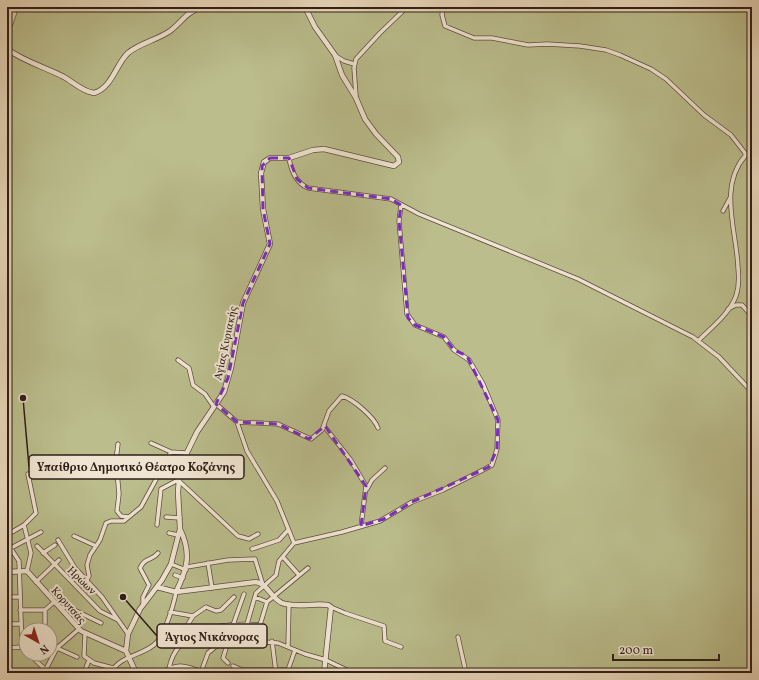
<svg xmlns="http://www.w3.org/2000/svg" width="759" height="680" viewBox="0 0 759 680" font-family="Vollkorn,serif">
<rect width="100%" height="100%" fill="#e8d7ba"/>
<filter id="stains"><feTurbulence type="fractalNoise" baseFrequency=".005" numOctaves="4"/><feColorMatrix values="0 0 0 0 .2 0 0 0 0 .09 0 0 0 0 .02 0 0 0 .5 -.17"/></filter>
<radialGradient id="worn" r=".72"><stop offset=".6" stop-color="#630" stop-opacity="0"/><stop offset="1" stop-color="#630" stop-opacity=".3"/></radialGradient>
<path fill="#bbbd8c" stroke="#746e52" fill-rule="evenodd" d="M19 7H752V673H7V41ZM26 630H50V654H26Z"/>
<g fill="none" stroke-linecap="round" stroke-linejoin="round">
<g stroke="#5c4d41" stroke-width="5">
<path id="minor" d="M443 7 442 15 445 26 474 38H492L528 45 547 44 580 46 606 50 620 55 651 69 666 79 704 115 731 135 745 153V156C718 187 737 232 738 268 739 277 739 287 736 296 729 314 712 327 699 340
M336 56 344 61 354 64
M356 96 354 68 356 59 380 33 407 7
M289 158C291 170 296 183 308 188L391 199 419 214 578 279 693 337 719 357 752 392
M723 211 730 198
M728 309 736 305H742L752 316
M178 360 189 368 193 385 205 394 214 407
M216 404 237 422 247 451 277 501 294 543
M237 422 278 424 311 439 322 430 329 411 342 396C353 399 374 417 378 428
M324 426 350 459 366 486 361 526
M151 443 171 452 186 453
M118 444 116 460 119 494 117 511 121 516 128 517
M367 489 372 480 385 468
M166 517 180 518
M24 525 31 553 27 571
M157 525 161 489 178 480 238 536 249 539 258 534
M169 533 178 535
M7 535 24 525 36 513 28 474
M74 536 96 546
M58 540 75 568 102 597 128 634
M7 543 19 561 22 647 26 651
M294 543 342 532 380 521 412 502 443 490 485 469 492 465 494 459 497 449 498 420 483 384 469 360 454 350 444 337 415 325 407 314 399 221 401 205
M37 546 100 611 118 620
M11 548 41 532
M252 549 279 540 288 530
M43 553 55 545
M283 557 299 575
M208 563 212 588
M171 564 186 570
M187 567 228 560 255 559 263 585
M175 575 183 578
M87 580 89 576 87 565 90 555 100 540 106 523 111 521H124L141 507 171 452
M36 582 59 560
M7 597H20
M255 597 267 602
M143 605V597L149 585 140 568C145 557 152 561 158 553
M59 607 70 608 101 623
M331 607 345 613 384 626 385 641 401 647
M20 610H45L54 602
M45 610V630
M170 612 193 616
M7 624H21
M247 624 256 593 276 575 279 561 294 543
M247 624 255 639
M233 625 244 594
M85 634 84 656 94 663 113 668
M458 637 466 673
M50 640 57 648 77 657
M158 641 162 643 187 626 193 616 206 607 216 611 221 610 234 597
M272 641 276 673
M228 642 223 658 228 663
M288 646 289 604
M7 648 22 647
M29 654 49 673
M233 666 242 670H288L294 673
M169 669C176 627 227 622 260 625L267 602 308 568
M288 670 295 650
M7 671 8 673
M201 672 208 653 220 643 249 641 278 643 305 654 326 660 353 673
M44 673 57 648 79 629
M84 673 89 660
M111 673C120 654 145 656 157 642 165 633 174 604 176 592"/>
</g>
<g stroke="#5c4d41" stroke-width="6">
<path id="tertiary" d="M7 49C25 62 45 67 64 77 73 82 83 92 94 93 112 88 116 64 128 53 140 43 157 40 170 31 181 23 187 11 202 7
M7 572 27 571 81 631 126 651 136 673
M157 587 176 592 256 582C268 584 271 598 282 603 293 608 315 603 328 605L331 607 324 673
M176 592C187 569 192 554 180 529
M126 651 128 634 140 609 162 580 171 564 180 529 178 492 180 467 197 432 224 392 231 368 243 303 270 244 263 209 261 173 264 162 270 158H289L313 150 324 149 394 166 399 162 398 157 376 134 365 119 356 98 342 75 335 55 315 27 305 7
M162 673C178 663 186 666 203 673"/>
</g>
<use href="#minor" stroke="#f0e5d2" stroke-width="3.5"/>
<use href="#tertiary" stroke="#f0e5d2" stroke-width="4.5"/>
</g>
<path fill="none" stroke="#7b2cbf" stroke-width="3" stroke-dasharray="8 5" stroke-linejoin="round" d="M270 158H289L297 179 308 188 391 199 401 205 399 221 408 318 415 325 444 337 454 350 467 356 498 420 497 449 489 467 412 502 384 519 361 526 366 486 325 426 309 439 278 424 237 422 216 404 228 378 243 303 270 244 263 209 262 166Z"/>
<g text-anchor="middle" stroke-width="4" stroke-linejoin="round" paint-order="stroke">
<g font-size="11" fill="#2e1f19" stroke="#f0e5d2">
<text transform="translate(225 343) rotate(-78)" y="4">Αγίας Κυριακής</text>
<text transform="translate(82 580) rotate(44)" y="4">Ηρώων</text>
<text transform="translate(69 605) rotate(48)" y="4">Κορυτσάς</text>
</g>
</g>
<path fill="none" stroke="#2e1f19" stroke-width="1.5" d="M23 398L29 467M123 597L157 636"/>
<g fill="#2e1f19" stroke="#f0e5d2" stroke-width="1.5">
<circle cx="23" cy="398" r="4"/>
<circle cx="123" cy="597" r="4"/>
</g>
<g fill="#f0e5d2" stroke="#2e1f19" stroke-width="1.5">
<rect x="29" y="455" width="215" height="24" rx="4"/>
<rect x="157" y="624" width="110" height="24" rx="4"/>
</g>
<g font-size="12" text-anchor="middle" font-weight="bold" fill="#2e1f19">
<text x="136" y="471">Υπαίθριο Δημοτικό Θέατρο Κοζάνης</text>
<text x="212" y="641">Άγιος Νικάνορας</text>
</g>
<rect width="759" height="680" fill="none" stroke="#e8d7ba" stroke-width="24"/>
<rect x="8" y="8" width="743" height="664" fill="none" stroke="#2e1f19" stroke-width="2"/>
<rect x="12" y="12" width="735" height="656" fill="none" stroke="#2e1f19"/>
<g transform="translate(38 642) rotate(141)"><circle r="19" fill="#f0e5d2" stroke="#a29688"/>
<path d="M0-3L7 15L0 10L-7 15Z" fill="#8f2418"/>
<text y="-6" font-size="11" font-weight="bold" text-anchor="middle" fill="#2e1f19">N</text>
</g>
<path d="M613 654v6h106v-6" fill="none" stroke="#2e1f19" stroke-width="2"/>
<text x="619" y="654" font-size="12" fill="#2e1f19" stroke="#f0e5d2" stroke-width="3" paint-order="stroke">200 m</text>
<rect width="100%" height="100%" filter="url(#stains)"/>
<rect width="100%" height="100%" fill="url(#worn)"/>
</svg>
